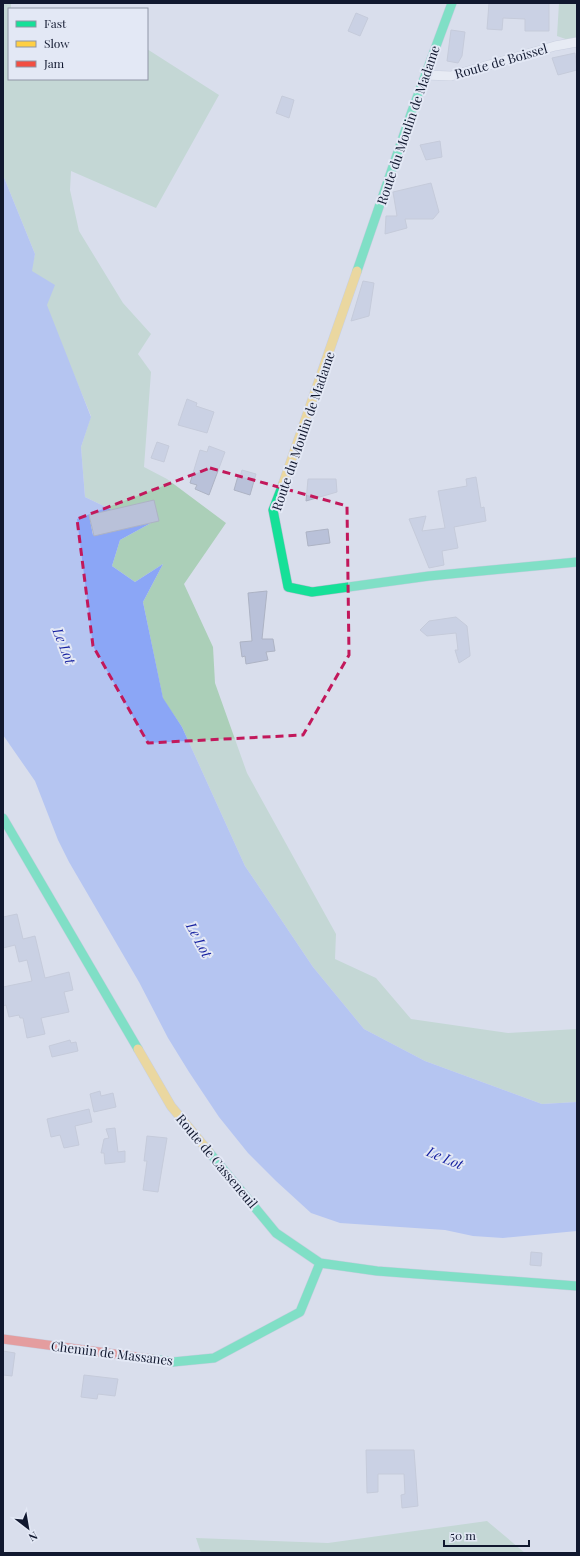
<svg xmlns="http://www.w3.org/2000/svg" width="580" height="1556" viewBox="0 0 580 1556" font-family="'Playfair Display',serif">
<rect width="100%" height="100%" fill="#d9deec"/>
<path fill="#abcfb8" d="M3 3H11V9H9V79H147V49L219 95 156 208 71 171 70 190 79 231 123 303 151 334 138 354 151 372 144 467 167 479 226 523 184 584 213 647 215 683 247 773 336 934 335 959 376 978 411 1019 508 1033 577 1029V1102L542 1104 425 1061 364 1029 313 967 245 866 182 727 163 699 143 602 163 564 135 582 112 566 120 540 151 523 112 510 85 497 81 447 91 416 31 271 35 254 3 175Z
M559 3H577V43L557 36Z
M487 1521 525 1553H201L196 1538 328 1543Z"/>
<path fill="#8ba6f6" d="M3 175 35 254 32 271 55 285 47 305 91 417 81 447 85 497 112 510 89 515 93 535 151 523 120 540 112 566 135 582 163 564 143 602 163 698 182 727 245 866 313 967 364 1029 425 1061 542 1104 577 1102V1231L503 1238 473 1236 445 1230 340 1223 311 1213 276 1181 248 1153 219 1117 189 1072 168 1038 139 982 69 862 58 840 35 781 3 735Z"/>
<path fill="#b9c1d9" stroke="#adb3c4" d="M489 3H549V31H525V19L503 18 502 30 487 29Z
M356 13 368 18 360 36 348 31Z
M451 30 465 32 462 56 458 63 447 61Z
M575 53 577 70 558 75 552 58Z
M282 96 294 100 289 118 276 113Z
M440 141 442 157 426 160 420 145Z
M431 183 439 212 433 219H405L407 228 385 234 386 216H397L393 192Z
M363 281 374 283 369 316 351 321Z
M187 399 197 403 196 406 214 412 207 433 178 425Z
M157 442 169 446 164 462 151 458Z
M209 446 225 452 209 495 195 489 197 485 190 483 200 450 207 452Z
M242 470 256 474 250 495 234 490 238 476 240 477Z
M476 477 481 508 484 507 486 521 454 527 458 548 442 551 444 565 429 568 409 519 426 516 422 531 445 528 438 491 467 486 466 479Z
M308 479H336L337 492 306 501Z
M154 500 159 521 94 536 89 515Z
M328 529 330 543 308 546 306 532Z
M267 591 262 639H273L275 651 266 652 268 660 246 664 245 656 242 657 240 642 252 641 248 593Z
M456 617 467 626 470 654V656L459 663 455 650H458L456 633 427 636 420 630 429 621Z
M17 914 23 939 35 936 45 978 69 972 73 990 64 992 69 1012 41 1018 45 1034 27 1038 23 1018H20L19 1015 9 1017 6 1005 3 1006V987L32 981 27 960 19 962 15 945 3 948V917Z
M70 1040 71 1043 76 1042 78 1051 52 1057 49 1046Z
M100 1091 101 1096 113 1093 116 1107 94 1112 90 1094Z
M89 1109 92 1122 75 1126 79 1145 64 1148 60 1135 51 1137 47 1119Z
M115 1128 118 1152 125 1151V1162L105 1164 104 1153H101L104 1139 109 1138 106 1129Z
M147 1136 167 1138 158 1192 143 1190 147 1161H144Z
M531 1252 542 1253 541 1266 530 1265Z
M3 1351 15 1353 12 1376 3 1375Z
M84 1375 118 1379 115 1396 98 1394 97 1399 81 1397Z
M366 1450H414L418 1506 402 1508 401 1495 405 1494 404 1474H378V1492L367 1493Z"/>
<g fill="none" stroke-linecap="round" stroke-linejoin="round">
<g stroke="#b6bdcf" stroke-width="10">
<path id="street" d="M425 75 451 76 555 46 577 42"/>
</g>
<g stroke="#b6bdcf" stroke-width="10">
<path id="fast" d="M357 271 412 111 452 3
M283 484 273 510 288 587 312 592 429 576 577 562
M3 818 138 1049
M209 1152 276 1233 320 1263 377 1271 577 1286
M152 1359 173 1362 214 1358 300 1312 320 1263"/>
</g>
<g stroke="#b6bdcf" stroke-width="10">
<path id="slow" d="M283 484 357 271
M138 1049 171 1106 209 1152"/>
</g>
<g stroke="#b6bdcf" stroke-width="10">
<path id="jam" d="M3 1339 152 1359"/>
</g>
<use href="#street" stroke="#f9fafc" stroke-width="9"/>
<use href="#fast" stroke="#16e098" stroke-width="9"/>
<use href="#slow" stroke="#ffcf43" stroke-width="9"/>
<use href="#jam" stroke="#f24e42" stroke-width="9"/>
</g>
<path d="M0 0H580V1556H0ZM210 468 347 506 349 655 303 735 148 743 93 646 77 519Z" fill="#d9deec" fill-opacity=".55" fill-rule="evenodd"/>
<path fill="none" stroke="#c2185b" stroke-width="3" stroke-dasharray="8 5" stroke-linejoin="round" d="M210 468 347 506 349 655 303 735 148 743 93 646 77 519Z"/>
<g text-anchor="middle" stroke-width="4" stroke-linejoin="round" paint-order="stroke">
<g font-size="13" fill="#11182f" stroke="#e3e8f5">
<text transform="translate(501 61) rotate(-16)" y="5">Route de Boissel</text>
<text transform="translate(408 125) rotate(-71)" y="5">Route du Moulin de Madame</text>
<text transform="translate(303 431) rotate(-71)" y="5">Route du Moulin de Madame</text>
<text transform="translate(217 1161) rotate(50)" y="5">Route de Casseneuil</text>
<text transform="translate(112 1353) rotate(7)" y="5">Chemin de Massanes</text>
</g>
<g font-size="14" font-style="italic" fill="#1621a0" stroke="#e3e8f5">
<text transform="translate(64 646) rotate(68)" y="5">Le Lot</text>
<text transform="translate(199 940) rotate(62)" y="5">Le Lot</text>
<text transform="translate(445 1158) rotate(23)" y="5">Le Lot</text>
</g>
</g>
<rect width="580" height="1556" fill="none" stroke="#11182f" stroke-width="8"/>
<rect x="8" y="8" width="140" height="72" fill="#e3e8f5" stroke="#8f95a6"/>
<rect x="16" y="21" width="20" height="6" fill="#16e098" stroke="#8f95a6"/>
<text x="44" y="28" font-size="12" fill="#11182f">Fast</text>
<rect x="16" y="41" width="20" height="6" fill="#ffcf43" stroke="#8f95a6"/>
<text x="44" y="48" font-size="12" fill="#11182f">Slow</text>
<rect x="16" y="61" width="20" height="6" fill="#f24e42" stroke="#8f95a6"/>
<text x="44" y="68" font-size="12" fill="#11182f">Jam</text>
<g transform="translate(28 1528) rotate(149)" stroke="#e3e8f5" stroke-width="3" paint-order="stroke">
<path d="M0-3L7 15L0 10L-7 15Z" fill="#11182f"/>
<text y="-6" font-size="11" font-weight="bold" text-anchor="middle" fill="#11182f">N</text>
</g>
<path d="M444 1540v6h85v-6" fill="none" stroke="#11182f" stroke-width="2"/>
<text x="450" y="1540" font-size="12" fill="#11182f" stroke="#e3e8f5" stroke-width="3" paint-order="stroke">50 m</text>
</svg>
